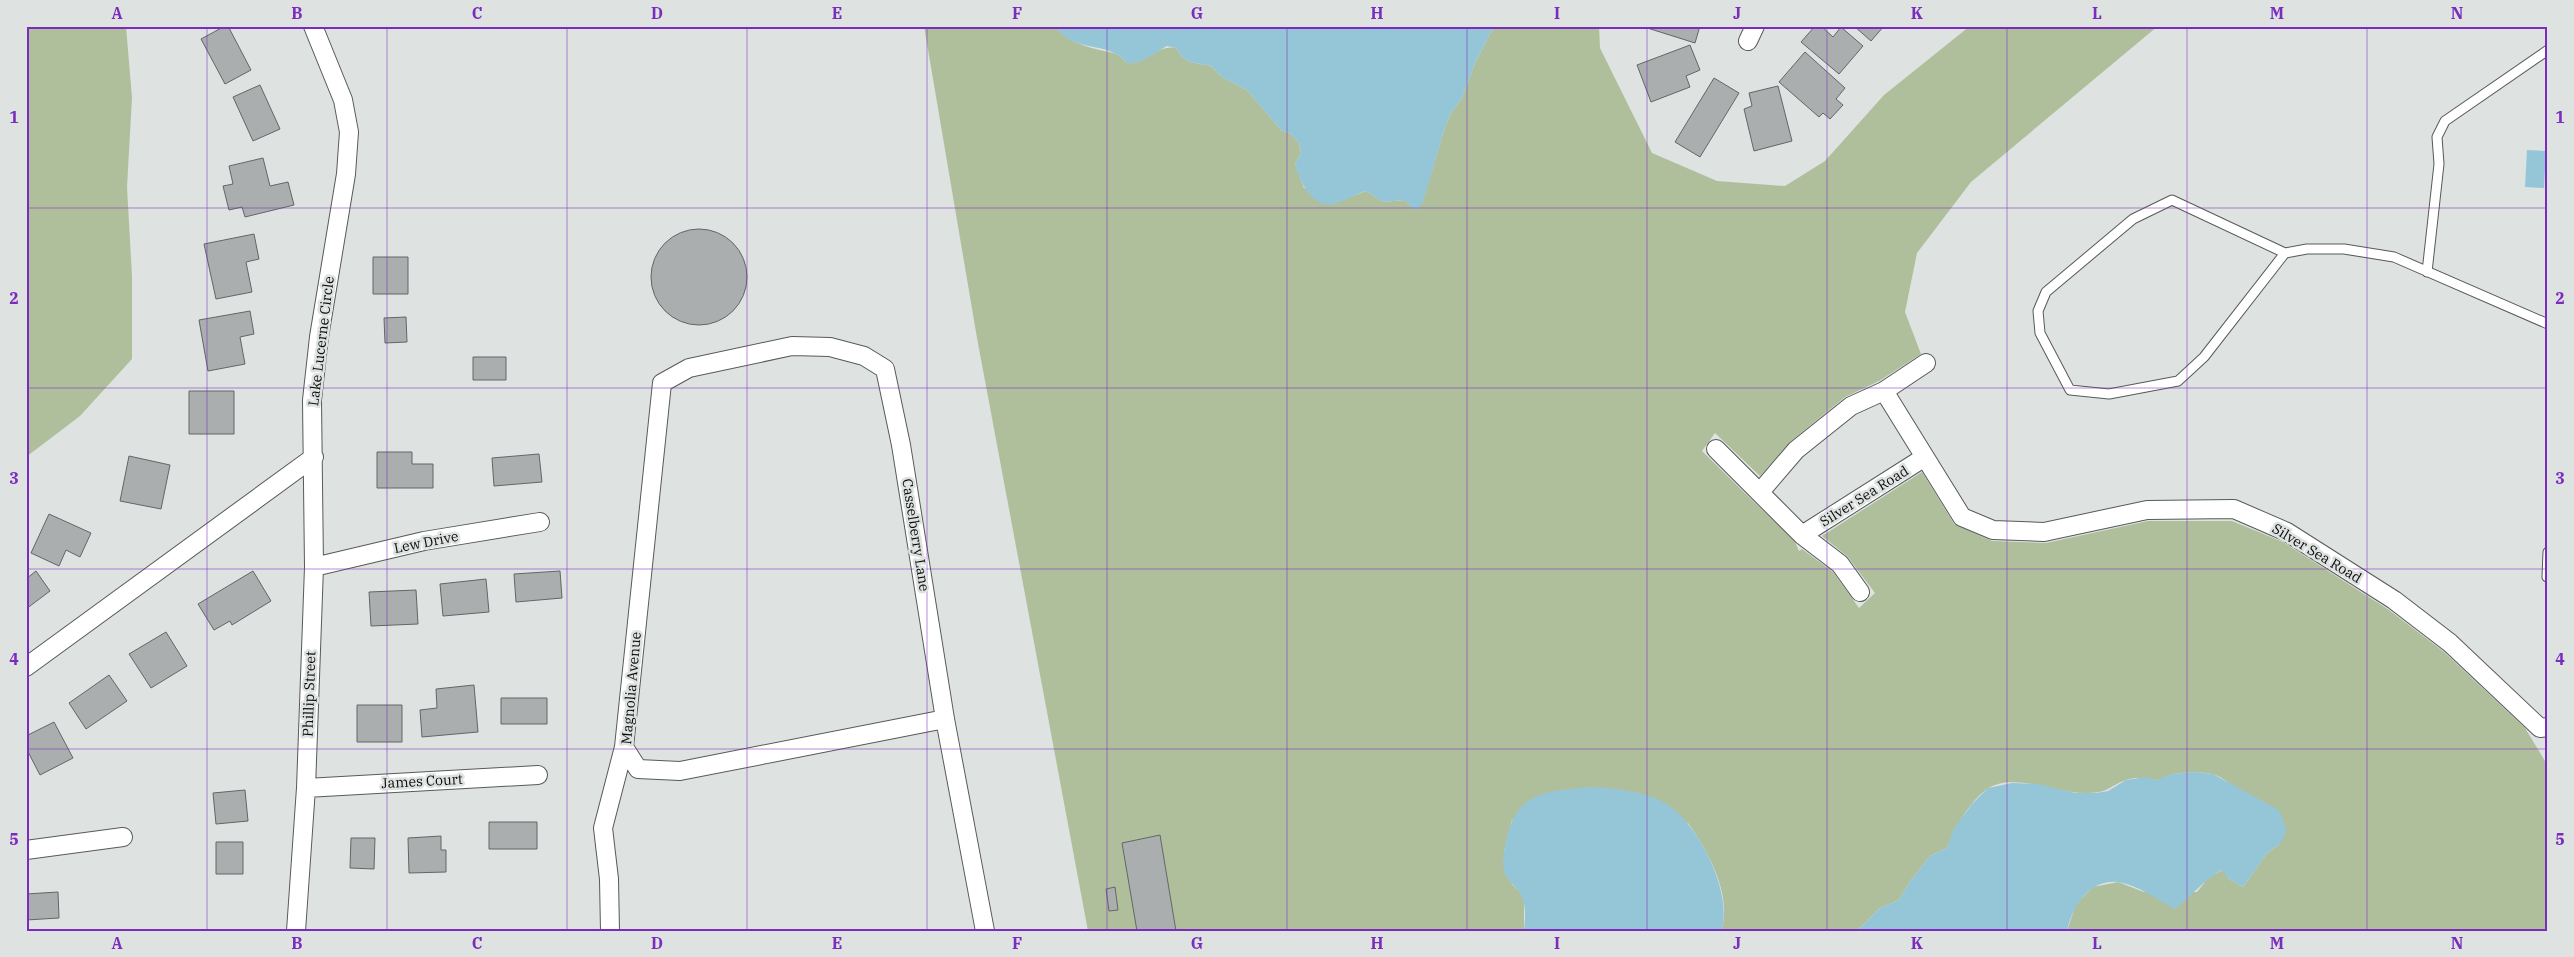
<svg xmlns="http://www.w3.org/2000/svg" width="2574" height="957" viewBox="0 0 2574 957" font-family="'IBM Plex Serif',serif">
<rect width="100%" height="100%" fill="#dee2e1"/>
<path fill="#afbf9c" d="M26 26H126L132 98 127 187 132 276V359L80 416 26 457Z
M924 26H1055C1063 38 1082 46 1096 49 1110 53 1117 51 1127 63 1147 65 1156 44 1176 48L1182 57 1190 62 1211 66 1222 77 1247 90 1281 130 1291 134 1299 143 1301 153 1295 164 1304 188 1345 199 1366 191 1383 202 1404 200 1411 206 1422 204 1445 127 1451 113 1462 98 1475 63 1494 26H1599L1600 48 1652 153 1717 181 1785 186 1825 161 1884 95 1970 26H2158L1971 182 1917 253 1905 312 1921 354 1879 381 1845 397 1791 441 1760 476 1715 433 1702 451 1795 542 1799 551 1802 549 1833 572 1859 608 1875 593 1847 556 1822 536 1922 472 1954 524 1992 541 2046 543 2148 521H2232L2283 542 2389 610 2444 652 2525 728 2548 766V931H2067L2076 904 2093 887 2118 882 2144 892H2197L2208 878 2223 870 2229 879 2243 887 2267 853 2280 844C2265 825 2236 779 2212 774 2201 772 2181 772 2170 775 2166 776 2161 780 2156 780 2146 779 2137 776 2126 780 2107 787 2110 793 2084 793 2056 793 2013 772 1987 789 1970 801 1954 829 1947 848L1930 856 1911 880 1899 900 1880 908 1857 931H1721C1733 896 1708 851 1688 823L1512 820 1504 851 1512 884 1520 892 1524 901V931H1088L977 338Z"/>
<path fill="#95c6d7" d="M1055 26H1494L1475 63 1462 98 1451 113 1445 127 1426 192 1422 204 1415 210 1404 200 1383 202 1366 191C1355 194 1344 202 1333 204 1311 208 1300 181 1295 164L1301 153 1299 143 1291 134 1281 130 1247 90 1222 77 1211 66 1190 62 1182 57 1176 48 1167 46C1154 53 1142 65 1127 63 1109 40 1073 54 1055 26Z
M2527 150 2546 151 2544 188 2525 187Z
M2195 772 2213 774 2279 810 2287 830 2280 844 2267 853 2243 887 2229 879 2222 870C2204 880 2191 896 2175 909 2158 900 2138 885 2118 882 2089 879 2072 907 2067 931H1857L1880 908 1899 900 1911 880 1930 856 1947 848 1953 830 1972 804 1988 788 2012 783 2038 784 2075 793H2096L2108 791 2126 780 2146 777 2157 780 2171 774Z
M1589 787C1615 788 1646 791 1668 805 1699 825 1734 895 1721 931H1524C1525 919 1527 904 1520 893 1516 886 1507 880 1504 872 1502 861 1504 848 1507 838 1516 791 1550 791 1589 787Z"/>
<path fill="#aaaeae" stroke="#636666" d="M225 26H228L251 70 225 84 201 39Z
M1641 26H1700L1695 43Z
M1815 26H1821L1833 37 1841 27 1863 46 1839 74 1801 42Z
M1854 26H1884L1871 41Z
M1690 45 1700 70 1686 76 1690 87 1651 102 1637 65Z
M1805 52 1845 88 1836 99 1843 105 1830 119 1823 113 1819 117 1779 82Z
M1714 78 1739 93 1700 157 1675 142Z
M260 85 280 129 253 141 233 97Z
M1778 86 1792 141 1754 151 1744 109 1752 106 1749 93Z
M263 158 270 186 288 182 294 205 245 217 242 207 229 210 223 186 233 184 229 166Z
M651 277a48 48 0 1 1 96 0a48 48 0 1 1-96 0Z
M254 234 259 259 246 262 252 292 216 299 204 244Z
M373 257H408V294H373Z
M250 311 254 334 240 337 245 364 208 371 199 320Z
M406 317 407 342 385 343 384 318Z
M473 357H506V380H473Z
M189 391H234V434H189Z
M377 452H412V464H433V488H377Z
M539 454 542 482 494 486 492 458Z
M129 456 170 465 161 509 120 501Z
M49 514 91 533 80 557 66 550 59 566 31 553Z
M36 571 50 591 26 609V579Z
M253 571 271 601 232 625 230 621 214 630 198 604Z
M560 571 562 598 516 602 514 574Z
M486 579 489 612 443 616 440 584Z
M416 590 418 624 371 626 369 592Z
M166 632 187 666 151 688 129 654Z
M109 675 127 701 86 729 69 703Z
M474 685 478 732 422 737 420 710 437 708 436 689Z
M501 698H547V724H501Z
M357 705H402V742H357Z
M54 722 73 758 40 775 26 748V736Z
M245 790 248 821 216 824 213 793Z
M489 822H537V849H489Z
M1160 835 1176 931H1137L1122 843Z
M441 836V850H446V872L409 873 408 838Z
M351 838H375L374 869 350 868Z
M216 842H243V874H216Z
M1115 887 1118 910 1109 911 1106 889Z
M58 892 59 918 26 920V894Z"/>
<g fill="none" stroke-linecap="round" stroke-linejoin="round">
<g stroke="#575a59" stroke-width="11">
<path id="lane" d="M2285 253 2204 357 2178 381 2109 394 2070 390 2040 333 2038 311 2046 292 2133 219 2172 200 2285 253 2307 249H2344L2394 257 2548 324
M2427 272 2439 164 2437 137 2445 121 2548 50
M2547 577 2548 552"/>
</g>
<g stroke="#575a59" stroke-width="20">
<path id="street" d="M1748 41 1755 26
M1884 391 1962 517 1993 530 2044 532 2147 510 2234 509 2287 532 2394 600 2450 643 2540 728 2548 727
M1716 449 1802 535 1840 564 1860 592
M1760 492 1796 450 1851 406 1884 391 1926 363
M1802 535 1925 457
M314 567 424 541 540 522
M26 667 314 457
M945 719 680 771 638 769 624 747 662 383 689 368 792 346 830 347 864 356 885 369 901 445 945 719 985 931
M306 788 538 775
M26 850 123 837
M296 931 306 788 314 567 312 400 319 337 346 174 349 132 343 100 313 26
M610 931 609 879 603 828 624 747"/>
</g>
<use href="#lane" stroke="#fff" stroke-width="9"/>
<use href="#street" stroke="#fff" stroke-width="18"/>
</g>
<path fill="none" stroke="#7b2cbf" stroke-width="1" stroke-opacity="0.55" d="M207 26V931M387 26V931M567 26V931M747 26V931M927 26V931M1107 26V931M1287 26V931M1467 26V931M1647 26V931M1827 26V931M2007 26V931M2187 26V931M2367 26V931M26 208H2548M26 388H2548M26 569H2548M26 749H2548"/>
<g text-anchor="middle" stroke-width="5" stroke-linejoin="round" paint-order="stroke">
<g font-size="14" fill="#0b0c0b" stroke="#dee2e1">
<text transform="translate(321 341) rotate(-83)" y="5">Lake Lucerne Circle</text>
<text transform="translate(1864 496) rotate(-32)" y="5">Silver Sea Road</text>
<text transform="translate(916 535) rotate(81)" y="5">Casselberry Lane</text>
<text transform="translate(426 542) rotate(-11)" y="5">Lew Drive</text>
<text transform="translate(2317 553) rotate(31)" y="5">Silver Sea Road</text>
<text transform="translate(631 688) rotate(-85)" y="5">Magnolia Avenue</text>
<text transform="translate(309 694) rotate(-88)" y="5">Phillip Street</text>
<text transform="translate(422 781) rotate(-3)" y="5">James Court</text>
</g>
</g>
<rect width="2574" height="957" fill="none" stroke="#dee2e1" stroke-width="55"/>
<rect x="28" y="28" width="2518" height="902" fill="none" stroke="#7b2cbf" stroke-width="2"/>
<g font-size="16" text-anchor="middle" font-weight="bold" fill="#7b2cbf">
<text x="117" y="19">A</text>
<text x="297" y="19">B</text>
<text x="477" y="19">C</text>
<text x="657" y="19">D</text>
<text x="837" y="19">E</text>
<text x="1017" y="19">F</text>
<text x="1197" y="19">G</text>
<text x="1377" y="19">H</text>
<text x="1557" y="19">I</text>
<text x="1737" y="19">J</text>
<text x="1917" y="19">K</text>
<text x="2097" y="19">L</text>
<text x="2277" y="19">M</text>
<text x="2457" y="19">N</text>
<text x="14" y="123">1</text>
<text x="2560" y="123">1</text>
<text x="14" y="304">2</text>
<text x="2560" y="304">2</text>
<text x="14" y="484">3</text>
<text x="2560" y="484">3</text>
<text x="14" y="665">4</text>
<text x="2560" y="665">4</text>
<text x="14" y="845">5</text>
<text x="2560" y="845">5</text>
<text x="117" y="949">A</text>
<text x="297" y="949">B</text>
<text x="477" y="949">C</text>
<text x="657" y="949">D</text>
<text x="837" y="949">E</text>
<text x="1017" y="949">F</text>
<text x="1197" y="949">G</text>
<text x="1377" y="949">H</text>
<text x="1557" y="949">I</text>
<text x="1737" y="949">J</text>
<text x="1917" y="949">K</text>
<text x="2097" y="949">L</text>
<text x="2277" y="949">M</text>
<text x="2457" y="949">N</text>
</g>
</svg>
